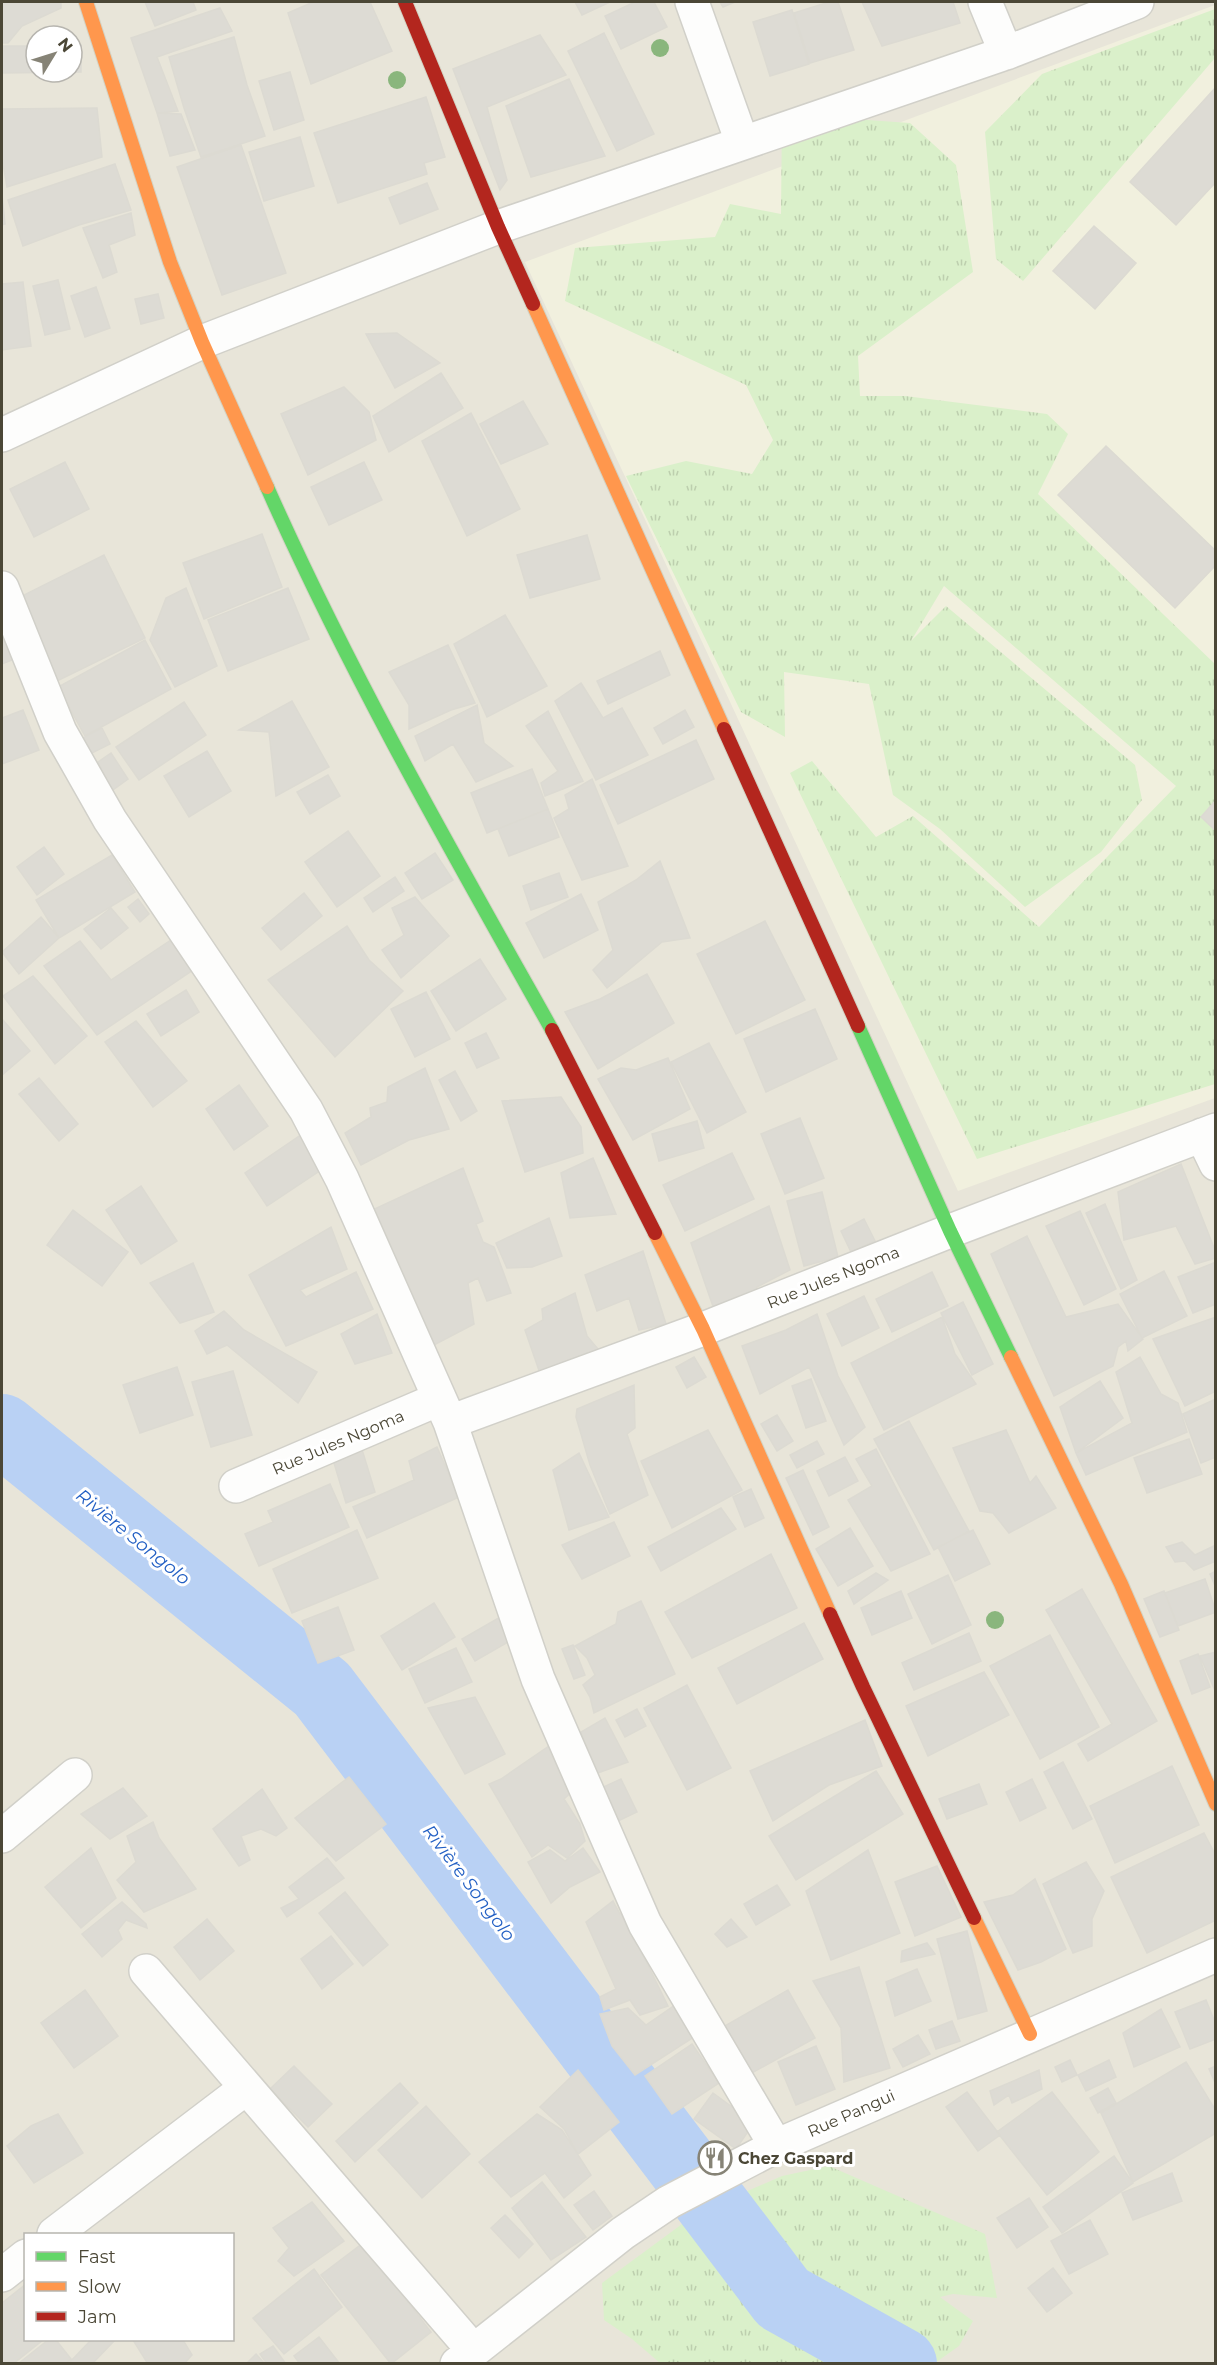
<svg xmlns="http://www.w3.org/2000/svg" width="1217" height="2365" viewBox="0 0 1217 2365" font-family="Montserrat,sans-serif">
<defs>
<pattern id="grass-tufts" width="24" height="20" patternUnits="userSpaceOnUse" patternTransform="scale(1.5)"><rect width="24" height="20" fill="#daf0ca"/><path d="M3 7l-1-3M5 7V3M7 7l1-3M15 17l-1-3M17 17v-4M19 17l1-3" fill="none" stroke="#bdcfae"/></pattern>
</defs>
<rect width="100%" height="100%" fill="#f3f2ec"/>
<path fill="#e8e5d9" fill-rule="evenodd" d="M2 2H1215V2363H2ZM36 36H72V72H36ZM26 2234H232V2340H26Z"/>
<path fill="#f1f0de" d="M1215 5V1098L958 1191 525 262Z"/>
<path fill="url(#grass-tufts)" d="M1215 9V58L1023 281 996 259 985 132 1042 74Z
M782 111 853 119 910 123 956 165 973 272 858 356 860 396H905L1047 414 1068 434 1038 494 1215 664V1084L977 1159 790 773 812 761 876 837 913 816 1039 927 1176 786 944 586 911 641 946 606 1135 765 1142 800 1101 852 1025 907 940 829 893 795 869 684 784 672 785 737 741 712 626 476 686 461 752 474 773 440 746 385 565 301 575 248 715 237 730 204 781 214Z
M829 2166 985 2234 997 2298 953 2294 940 2297 973 2321 959 2346 935 2363H660L632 2339 604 2320 602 2283 697 2213 782 2176Z"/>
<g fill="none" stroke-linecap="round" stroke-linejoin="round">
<path stroke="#b9d1f4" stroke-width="72" d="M2 1430 322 1689 783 2298 901 2364"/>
</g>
<path fill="#dddbd4" stroke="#dcdad2" stroke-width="1.5" d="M2 2H61V8L22 26 8 43H2Z
M145 2H193L196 10 155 26Z
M313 2H370L392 51 311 84 288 13Z
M575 2H610L582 15Z
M635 2H654L667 27 621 49 605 16Z
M720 2H735L723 7Z
M829 2H838L854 50 810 63 794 13Z
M862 2H953L960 23 882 46Z
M220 8 232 31 157 57 178 111 157 113 131 38Z
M792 10 809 64 770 76 753 22Z
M604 33 654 134 617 151 568 51Z
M540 35 566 75 487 107 507 180 500 190 453 69Z
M234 37 247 85 265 136 201 157 184 108 169 57Z
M72 45H81V72L2 73V46H36V72H72Z
M290 72 304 120 274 130 259 81Z
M569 79 605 156 531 177 506 106Z
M1216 87V182L1176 225 1130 182Z
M426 97 445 157 424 163 427 174 338 203 314 133Z
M97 108 102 157 7 187 2 158V109Z
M157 113 181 114 195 150 170 156Z
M300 137 314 186 264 201 249 152Z
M241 145 286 273 222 295 177 167Z
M115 164 131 210 79 225 23 246 8 200Z
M427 183 438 209 400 224 389 198Z
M2 195 5 224 2 225Z
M131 213 135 235 109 245 117 272 103 278 83 228Z
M1094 226 1136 263 1095 309 1053 271Z
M58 280 70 329 45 335 33 286Z
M23 282 31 346 2 350V284Z
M96 287 110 328 85 337 71 296Z
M158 294 164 318 141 324 135 299Z
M397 333 440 363 395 388 366 334Z
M441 373 463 408 389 452 373 416Z
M344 387 369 412 376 440 308 475 281 414Z
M523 401 548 444 501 464 480 424Z
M471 413 520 509 467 536 422 441Z
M1106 446 1216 551V565L1175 608 1058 495Z
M65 462 89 509 34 537 10 489Z
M364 462 382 500 329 525 311 487Z
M262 534 282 587 204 619 183 563Z
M587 535 600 579 530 598 517 555Z
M104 555 145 638 55 682 14 600Z
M186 588 217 666 175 687 150 640 166 598Z
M288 588 309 639 228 671 208 620Z
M2 608 22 656 2 664Z
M505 615 547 686 487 717 454 644Z
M145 640 171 689 85 736 58 687Z
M448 645 475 703 451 710 409 729V705L389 672Z
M660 651 670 675 608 704 597 681Z
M581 683 603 718 622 708 648 755 596 780 555 701Z
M292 701 329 767 276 796 269 732 239 730Z
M184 702 206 735 139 780 116 747Z
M477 705 484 743 513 766 476 782 453 744 425 761 415 736Z
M23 710 39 750 2 764V718Z
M685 710 694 727 663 744 654 728Z
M548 711 583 781 545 796 541 783 558 771 526 726Z
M102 728 110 744 86 756 78 740Z
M696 740 714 779 618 824 600 785Z
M207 751 231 791 189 817 164 776Z
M111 753 128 779 110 792 98 762Z
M532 769 548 809 487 833 471 793Z
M328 775 340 796 310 814 297 792Z
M592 779 628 866 582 880 554 818 569 809 565 795Z
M1216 800V831L1201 817Z
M548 809 559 837 509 856 498 829Z
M348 831 380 876 337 907 305 862Z
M44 847 64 874 37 895 17 867Z
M435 853 453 880 422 899 405 873Z
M112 855 135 892 59 938 36 900Z
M660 861 690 938 662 942 607 988 593 970 613 950 598 902 636 880Z
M559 873 568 897 531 910 523 886Z
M395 877 404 891 373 912 364 898Z
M304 893 322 916 281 950 262 928Z
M581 894 598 930 544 958 526 923Z
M415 897 449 936 401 978 382 950 404 935 392 908Z
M138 899 149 914 140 922 128 907Z
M111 908 128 928 101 949 84 929Z
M41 917 59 938 19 974 2 952Z
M765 921 805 1000 736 1034 697 954Z
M347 926 369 960 403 991 335 1057 268 980Z
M171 940 193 970 97 1035 44 966 80 941 111 980Z
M480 959 506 999 456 1031 431 991Z
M647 974 674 1023 598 1069 565 1012 600 999Z
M33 976 87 1036 55 1064 3 996Z
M186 990 199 1012 161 1036 147 1014Z
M426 992 450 1039 415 1057 391 1009Z
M815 1009 837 1059 766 1092 744 1039Z
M2 1019 30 1051 2 1075Z
M136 1021 187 1081 153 1107 105 1042Z
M486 1033 499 1058 477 1068 465 1043Z
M709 1043 746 1112 707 1133 671 1062Z
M668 1058 690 1109 633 1140 598 1079 621 1068 636 1070Z
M425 1068 449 1129 409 1140 361 1165 345 1133 371 1117 370 1108 387 1102 388 1087Z
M455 1071 477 1111 461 1121 439 1080Z
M39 1078 78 1124 59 1141 19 1094Z
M239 1085 268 1126 234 1150 206 1109Z
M561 1097 581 1127 583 1153 525 1172 502 1101Z
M800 1118 824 1178 785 1194 761 1134Z
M697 1121 704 1148 659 1161 652 1134Z
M308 1130 330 1164 267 1206 245 1173Z
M732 1153 754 1199 685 1231 663 1185Z
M593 1158 616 1214 570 1218 561 1173Z
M1181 1164 1216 1253V1258L1195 1264 1176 1226 1124 1240 1118 1192Z
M463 1168 483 1221 476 1224 483 1242 494 1247 511 1293 487 1301 478 1278 468 1283 474 1324 434 1345 370 1211Z
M141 1186 177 1241 141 1264 106 1210Z
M822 1192 838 1257 804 1266 787 1201Z
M1105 1204 1137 1280 1121 1289 1086 1213Z
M769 1206 790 1270 757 1287 755 1301 716 1315 691 1243Z
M73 1210 128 1252 102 1286 47 1245Z
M1080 1211 1116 1289 1084 1305 1046 1226Z
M549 1218 562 1256 532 1267 507 1268 496 1243Z
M864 1219 875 1241 851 1252 841 1231Z
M331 1227 347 1269 300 1290 306 1297 356 1272 373 1309 286 1346 249 1275Z
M1027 1236 1066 1317 1118 1304 1143 1339 1128 1351 1126 1341 1118 1347 1113 1366 1054 1396 991 1254Z
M643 1251 666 1324 639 1330 629 1298 597 1311 585 1275Z
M1216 1262V1304L1193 1313 1178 1277Z
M193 1263 214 1312 180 1323 150 1283Z
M1164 1271 1187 1316 1142 1338 1120 1294Z
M932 1272 948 1306 892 1332 876 1299Z
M575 1293 587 1336 603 1355 543 1382 525 1330 543 1320 542 1309Z
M864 1296 879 1328 842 1346 827 1314Z
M963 1302 993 1364 972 1375 941 1313Z
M224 1311 244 1330 317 1372 298 1403 227 1345 207 1354 195 1331Z
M377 1314 392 1353 355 1364 341 1334Z
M817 1314 838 1376 865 1427 844 1445 809 1367 760 1394 742 1346 786 1330Z
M942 1317 955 1354 976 1384 884 1430 851 1363Z
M1216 1317V1391L1185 1406 1153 1339Z
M694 1357 706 1377 687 1388 676 1367Z
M1140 1357 1161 1394 1178 1403 1187 1432 1086 1475 1076 1453 1132 1423 1116 1372Z
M177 1367 193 1415 140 1433 123 1385Z
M233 1371 252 1435 211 1447 192 1382Z
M811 1379 826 1421 806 1428 792 1386Z
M1100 1381 1123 1418 1076 1453 1060 1407Z
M634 1385 635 1428 627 1434 648 1495 610 1514 590 1465 576 1417 577 1409Z
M1216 1399V1457L1201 1463 1183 1414Z
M777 1415 793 1441 777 1451 761 1424Z
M909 1421 969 1531 934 1550 874 1439Z
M708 1430 742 1490 672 1528 641 1461Z
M1006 1430 1030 1483 1036 1476 1056 1508 1009 1533 993 1513 980 1511 953 1448Z
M1189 1439 1202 1474 1147 1493 1134 1458Z
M817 1441 824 1454 797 1468 790 1455Z
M360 1443 375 1492 346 1503 331 1453Z
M437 1447 459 1497 367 1538 353 1507 414 1480 409 1461Z
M876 1449 930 1554 891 1571 848 1500 872 1486 856 1459Z
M579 1453 609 1517 569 1530 553 1470Z
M845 1457 858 1481 829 1496 817 1471Z
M803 1470 829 1527 813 1535 786 1478Z
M330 1484 349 1527 259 1566 245 1534 273 1522 268 1511Z
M751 1489 764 1518 745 1527 733 1497Z
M721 1508 736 1529 661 1571 648 1547Z
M614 1522 630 1556 582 1579 562 1545Z
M850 1528 873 1566 838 1586 816 1549Z
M357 1530 378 1578 292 1613 273 1569Z
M973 1530 990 1564 955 1581 938 1547Z
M1182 1542 1195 1555 1216 1545V1561L1194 1570 1185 1561 1175 1562 1166 1547Z
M771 1554 797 1608 692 1658 665 1612Z
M1216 1571V1588L1210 1574Z
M876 1573 888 1580 854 1604 848 1591Z
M948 1575 971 1625 932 1644 908 1594Z
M1205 1579 1216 1612 1178 1626 1165 1593Z
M1082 1589 1157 1721 1088 1761 1078 1744 1112 1724 1046 1610Z
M901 1591 912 1618 872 1635 861 1608Z
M1164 1591 1179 1630 1160 1637 1144 1599Z
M641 1601 675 1674 594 1713 590 1697 583 1685 595 1675 587 1658 575 1646 616 1624 618 1612Z
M434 1603 455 1637 402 1670 381 1636Z
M338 1607 354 1650 318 1663 302 1621Z
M502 1616 515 1638 475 1661 462 1639Z
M804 1623 823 1659 737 1704 718 1668Z
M969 1633 981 1661 914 1690 902 1663Z
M1050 1635 1099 1727 1040 1759 990 1666Z
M573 1645 585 1675 574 1679 562 1649Z
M456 1648 472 1682 425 1703 409 1669Z
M1216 1652V1693L1200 1656Z
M1198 1654 1210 1687 1192 1694 1180 1661Z
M984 1672 1009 1715 928 1756 906 1706Z
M687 1685 731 1768 687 1790 644 1708Z
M475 1697 505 1754 465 1774 428 1708Z
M637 1709 646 1726 625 1737 616 1720Z
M605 1718 628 1762 595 1774 581 1732Z
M865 1720 882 1766 829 1785 773 1821 750 1771Z
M549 1746 579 1785 564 1799 580 1824 585 1841 567 1858 548 1845 532 1857 489 1784 501 1779Z
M1063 1762 1092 1819 1073 1829 1044 1772Z
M1172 1766 1199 1825 1115 1863 1090 1806Z
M876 1771 903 1814 796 1880 769 1836Z
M349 1777 386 1824 336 1861 295 1818Z
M621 1779 637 1812 616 1822 599 1789Z
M1032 1779 1046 1808 1020 1821 1006 1792Z
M979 1784 987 1804 947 1819 939 1799Z
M123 1788 147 1816 110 1839 81 1814Z
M262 1789 287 1828 276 1836 261 1829 241 1836 250 1860 239 1866 213 1829Z
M153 1822 159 1838 196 1889 144 1912 117 1880 136 1862 127 1836Z
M1204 1833 1216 1856V1920L1147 1953 1111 1877Z
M91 1848 116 1898 81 1928 45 1887Z
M583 1848 600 1872 570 1887 551 1903 528 1862 550 1850 565 1861Z
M868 1850 900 1933 831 1960 806 1891Z
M327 1858 344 1878 287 1917 281 1908 299 1899 289 1887Z
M1086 1862 1104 1891 1092 1919V1946L1073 1953 1043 1884Z
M937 1866 961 1917 915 1936 895 1882Z
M1035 1879 1066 1949 1041 1962 1018 1970 984 1902 1013 1895Z
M777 1885 790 1905 756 1925 744 1904Z
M345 1892 388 1945 363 1966 319 1913Z
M613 1901 620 1914 635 1908 640 1949 668 2006 640 2015 630 2000 604 2010 600 1997 616 1989 586 1922Z
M122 1902 146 1924 147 1928 126 1920 118 1930 122 1939 102 1957 82 1934Z
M207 1919 234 1951 200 1980 174 1947Z
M731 1919 747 1937 727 1947 715 1934Z
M967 1931 987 2011 958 2019 937 1939Z
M331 1936 353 1964 322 1989 301 1959Z
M927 1943 935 1954 901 1962 902 1951Z
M859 1967 890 2068 844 2082 841 2028 813 1981Z
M917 1969 931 2001 895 2016 886 1982Z
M85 1990 118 2036 74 2068 41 2023Z
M788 1990 815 2038 750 2074 723 2027Z
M1206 2000 1216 2025V2039L1190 2049 1175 2012Z
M675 2005 697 2035 635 2075 612 2046 600 2014 628 2008 646 2025Z
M1161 2009 1180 2047 1134 2067 1123 2033Z
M952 2021 960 2041 936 2049 929 2030Z
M918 2035 930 2054 903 2067 893 2049Z
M692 2044 719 2083 672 2114 645 2076Z
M816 2046 835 2089 796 2105 778 2062Z
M1070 2060 1077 2075 1062 2082 1055 2067Z
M1109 2060 1116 2077 1086 2091 1078 2075Z
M1186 2062 1216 2111V2133L1133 2182 1101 2113Z
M294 2066 332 2104 308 2127 270 2089Z
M1216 2066V2085L1209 2069Z
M578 2070 619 2122 578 2154 564 2129 540 2107Z
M1039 2070 1042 2089 1012 2103 1009 2095 994 2105 990 2091Z
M400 2083 418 2103 355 2162 336 2141Z
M1108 2088 1116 2103 1098 2113 1090 2098Z
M967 2092 1000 2135 978 2151 946 2107Z
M1052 2092 1099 2152 1047 2195 997 2132Z
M713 2093 754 2123 736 2149 694 2119Z
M426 2106 470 2154 422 2198 378 2150Z
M58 2114 83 2153 34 2183 7 2146 31 2126Z
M537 2114 562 2130 591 2175 564 2198 545 2173 511 2197 479 2162Z
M1114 2156 1133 2183 1062 2233 1043 2207Z
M1172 2173 1182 2201 1133 2220 1122 2193Z
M542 2182 586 2237 551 2260 512 2208Z
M594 2191 612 2216 593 2230 574 2205Z
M1029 2198 1048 2227 1017 2248 997 2218Z
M312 2202 344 2241 294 2276 278 2261 289 2248 273 2228Z
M505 2215 533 2244 519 2258 491 2228Z
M1090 2220 1108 2254 1069 2274 1051 2241Z
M363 2243 431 2332 391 2364 321 2275Z
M1053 2268 1072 2293 1047 2312 1028 2288Z
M314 2269 342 2307 284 2354 253 2318Z
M26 2284V2340H43L13 2364H2V2303Z
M319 2337 340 2364H300L294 2356Z
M48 2340H56L71 2359 65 2364H18Z
M91 2340H115L92 2364H68Z
M133 2340H183L192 2355 184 2364H148Z
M273 2346 286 2364H267L260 2354Z
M256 2354 265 2364H246Z"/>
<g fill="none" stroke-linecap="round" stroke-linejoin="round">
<g stroke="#d1d0c9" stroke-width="36">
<path id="street" d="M692 2 742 142
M985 2 1006 53
M2 435 202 342 498 227 1006 53 1137 2
M2 588 60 732 110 820 306 1110 342 1179 450 1422 538 1679 645 1924 776 2146
M1202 1135 1216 1164
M450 1422 703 1329 950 1231 1216 1130
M236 1486 439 1399
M2 1836 75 1775
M146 1971 473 2350
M54 2234 246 2088
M2 2275 26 2256
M457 2364 623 2233 669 2202 776 2146 1216 1955"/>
</g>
<g stroke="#d3d2c3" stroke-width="16">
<path id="fast" d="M267 487C350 674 452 852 552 1030
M858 1026 950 1231 1011 1357"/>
</g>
<g stroke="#d3d2c3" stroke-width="16">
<path id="slow" d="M86 2 170 262 202 342 267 487
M533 304 724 729
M655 1233 703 1329 830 1614
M1011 1357 1121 1584 1216 1804
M974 1918 1030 2034"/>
</g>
<g stroke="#d3d2c3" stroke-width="16">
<path id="jam" d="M405 2 498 227 533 304
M724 729 858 1026
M552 1030 655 1233
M830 1614 863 1687 974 1918"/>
</g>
<use href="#street" stroke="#fdfdfc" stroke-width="33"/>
<use href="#fast" stroke="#63d668" stroke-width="14"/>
<use href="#slow" stroke="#ff974d" stroke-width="14"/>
<use href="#jam" stroke="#b3261e" stroke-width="14"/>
</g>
<g fill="#8ab67d">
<circle cx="660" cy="48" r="9"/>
<circle cx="397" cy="80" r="9"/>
<circle cx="995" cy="1620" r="9"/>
</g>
<defs>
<g id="restaurant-ring" transform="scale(1.725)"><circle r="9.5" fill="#fff" stroke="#868376" stroke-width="1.5"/><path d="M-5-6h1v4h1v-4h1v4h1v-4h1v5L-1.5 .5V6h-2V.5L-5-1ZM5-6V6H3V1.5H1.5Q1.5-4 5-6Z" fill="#868376"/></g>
</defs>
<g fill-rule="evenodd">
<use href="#restaurant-ring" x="715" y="2158"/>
</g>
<g text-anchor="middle" stroke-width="6" stroke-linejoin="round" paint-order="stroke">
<g font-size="16" fill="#4b4736" stroke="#fff">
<text transform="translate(833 1277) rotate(-22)" y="6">Rue Jules Ngoma</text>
<text transform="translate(338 1442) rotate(-23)" y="6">Rue Jules Ngoma</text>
<text transform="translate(851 2113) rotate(-24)" y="6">Rue Pangui</text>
</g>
<g font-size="16" font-weight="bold" fill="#4b4736" stroke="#fff" text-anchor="start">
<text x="738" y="2164">Chez Gaspard</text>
</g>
<g font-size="18" font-style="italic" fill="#2360c4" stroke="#fff">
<text transform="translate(133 1537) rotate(39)" y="6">Rivière Songolo</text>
<text transform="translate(469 1883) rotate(53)" y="6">Rivière Songolo</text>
</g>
</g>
<rect width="1217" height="2365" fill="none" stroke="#4b4736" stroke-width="6"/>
<rect x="24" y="2233" width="210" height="108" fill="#ffffff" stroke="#b7b5af" stroke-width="1.5"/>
<rect x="36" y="2252" width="30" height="9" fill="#63d668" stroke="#b7b5af" stroke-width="1.5"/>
<text x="78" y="2263" font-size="18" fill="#4b4736">Fast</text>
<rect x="36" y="2282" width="30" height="9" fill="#ff974d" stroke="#b7b5af" stroke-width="1.5"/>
<text x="78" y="2293" font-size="18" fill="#4b4736">Slow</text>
<rect x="36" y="2312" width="30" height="9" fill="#b3261e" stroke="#b7b5af" stroke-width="1.5"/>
<text x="78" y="2323" font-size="18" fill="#4b4736">Jam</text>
<g transform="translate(54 54) rotate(52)"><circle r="28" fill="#ffffff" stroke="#b7b5af" stroke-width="1.5"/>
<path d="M0-4.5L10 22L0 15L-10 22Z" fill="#868376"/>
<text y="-9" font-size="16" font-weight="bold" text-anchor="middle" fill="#4b4736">N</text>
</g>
</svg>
